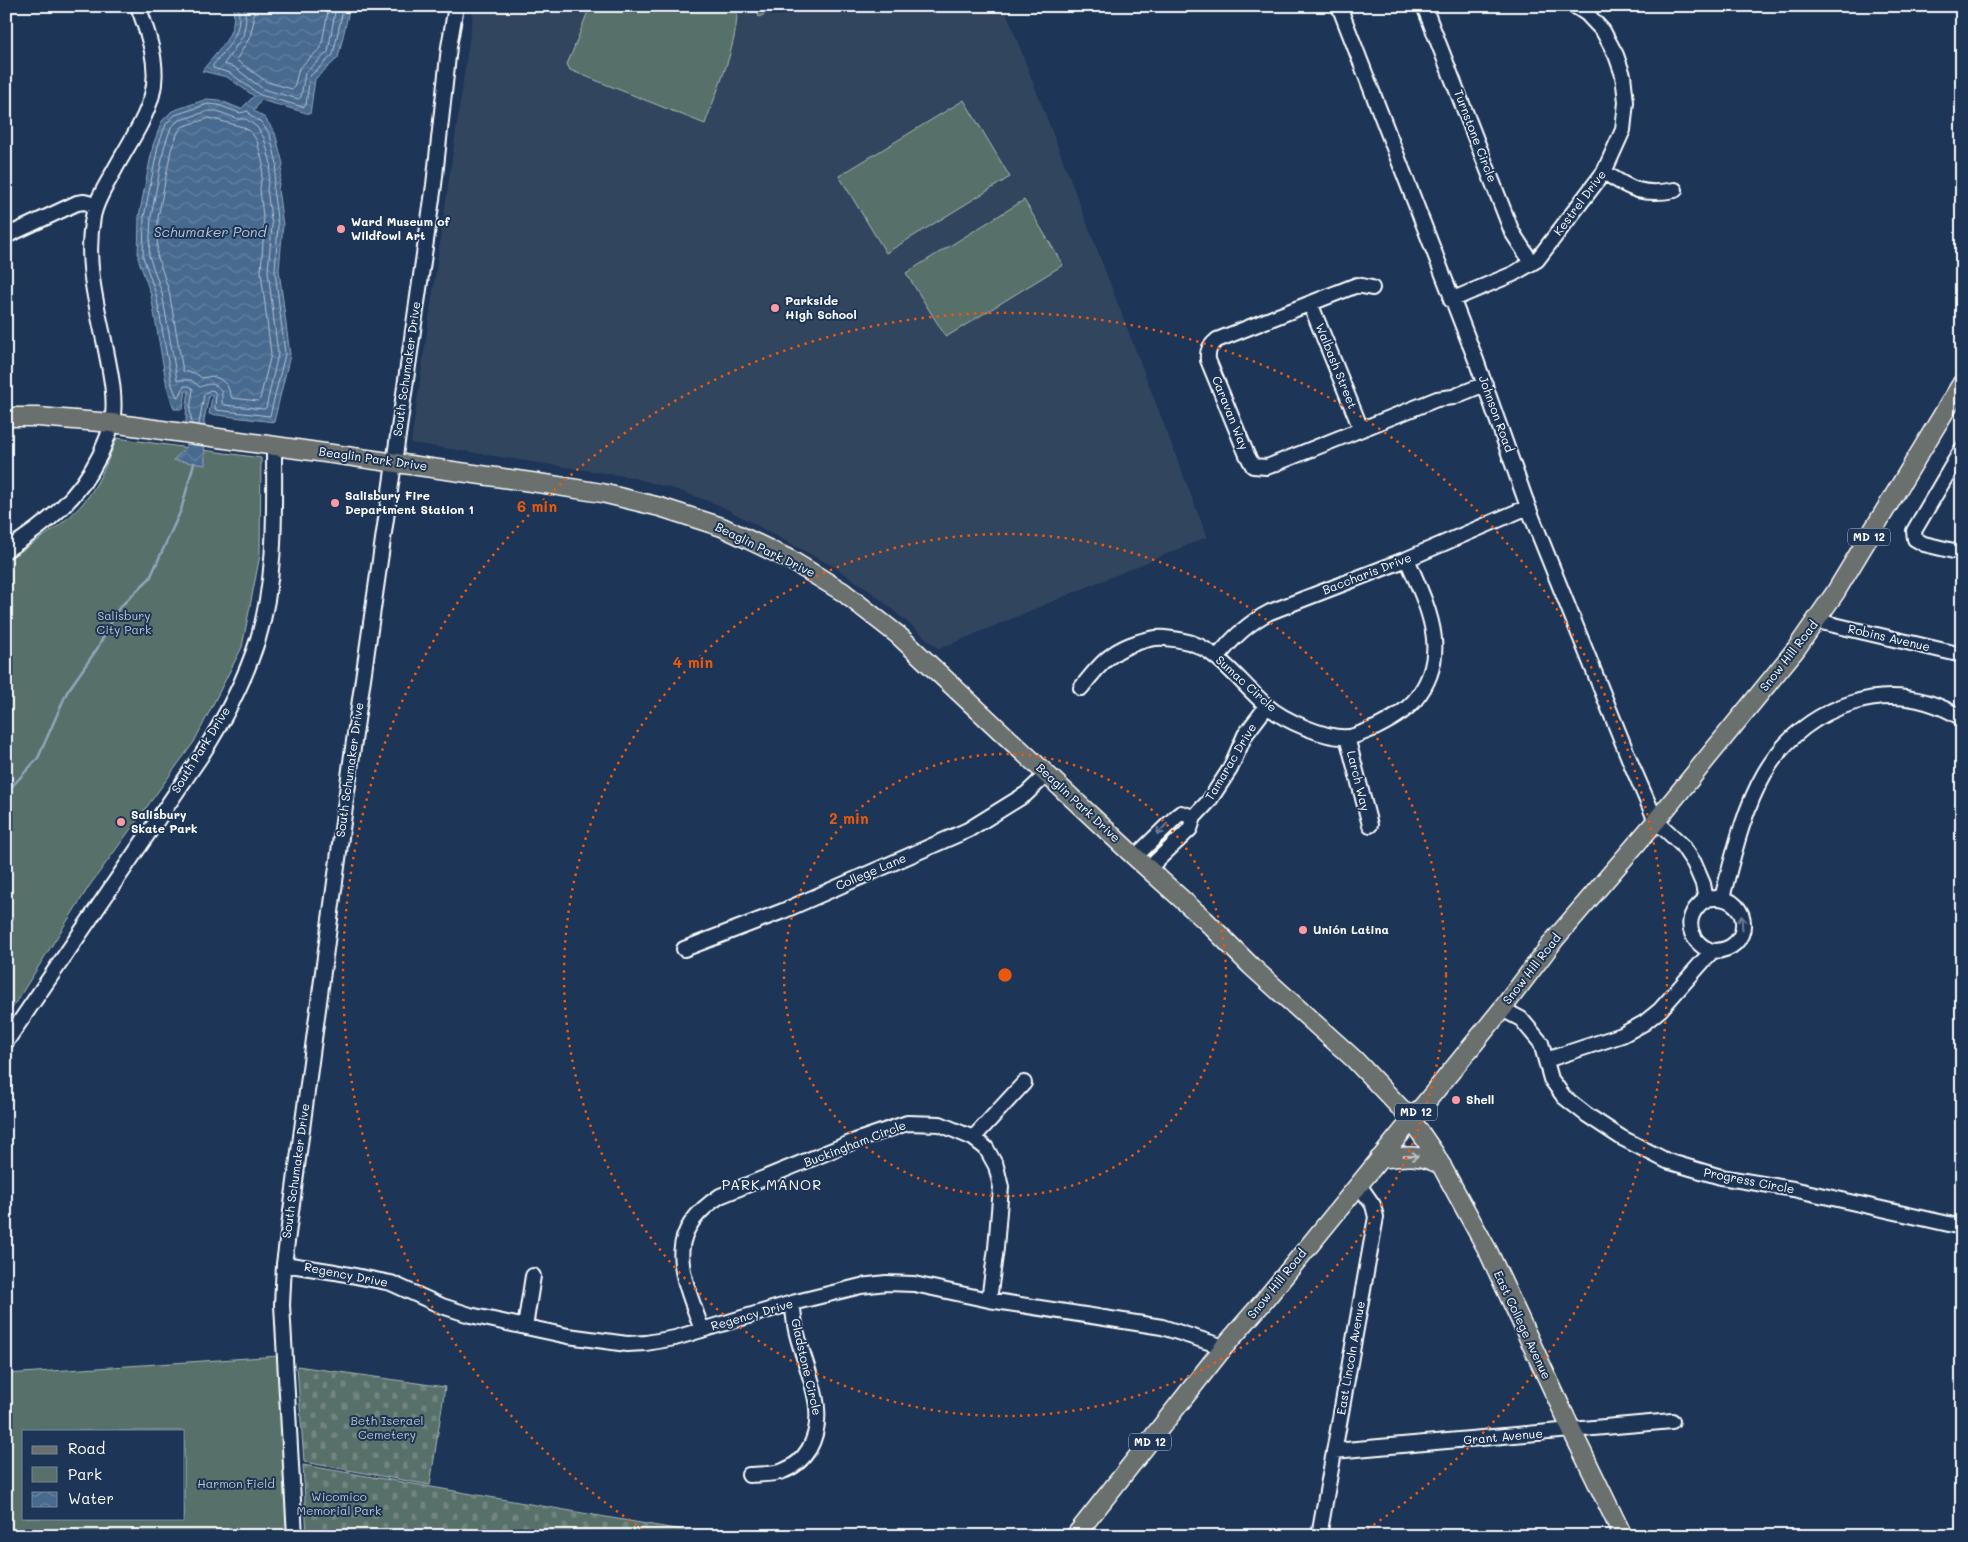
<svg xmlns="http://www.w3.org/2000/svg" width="1968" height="1542" viewBox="0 0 1968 1542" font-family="Mali,sans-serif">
<defs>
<pattern id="cemetery-stones" width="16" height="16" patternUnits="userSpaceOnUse" patternTransform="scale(1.25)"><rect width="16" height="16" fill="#596f6b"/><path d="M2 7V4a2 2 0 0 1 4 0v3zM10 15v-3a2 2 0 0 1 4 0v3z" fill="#728581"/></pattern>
<pattern id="water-waves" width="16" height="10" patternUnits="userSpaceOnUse" patternTransform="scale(1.25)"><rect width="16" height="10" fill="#486a8f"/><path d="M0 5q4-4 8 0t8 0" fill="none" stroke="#6380a0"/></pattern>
</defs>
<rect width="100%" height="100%" fill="#1d3557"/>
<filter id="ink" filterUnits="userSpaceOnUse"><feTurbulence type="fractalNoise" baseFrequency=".02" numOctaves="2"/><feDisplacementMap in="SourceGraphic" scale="10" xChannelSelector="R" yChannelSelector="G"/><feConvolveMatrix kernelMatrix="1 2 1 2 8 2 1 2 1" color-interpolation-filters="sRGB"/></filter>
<g filter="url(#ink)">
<path fill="#33445e" d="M474 6H1004L1207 537 939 649 874 594 838 569 719 505 678 490 630 477 411 443Z"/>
<path fill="url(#cemetery-stones)" stroke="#acb7b5" d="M297 1366 445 1387 430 1485 304 1462Z
M303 1465 670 1528 717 1536H307Z"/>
<path fill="#596f6b" stroke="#acb7b5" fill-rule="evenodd" d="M590 6H737C739 42 717 90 705 124L570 70 567 64 572 53Z
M755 6H781L759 17Z
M964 100 1010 177 886 253 839 176Z
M1024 200 1063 265 946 337 906 273Z
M117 438 261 458 260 555 242 647 194 742 90 885 6 1018V561C34 542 68 524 88 497 101 479 109 458 117 438Z
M279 1356 291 1536H6V1374ZM24 1431H184V1518H24Z"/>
<path fill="url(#water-waves)" stroke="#91a6bc" d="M233 6H347L348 15 338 58 315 79 310 114 261 100 254 111 265 118 275 133 283 164 278 189 283 225 279 270 290 355 274 422 209 414 212 396 209 395 204 420 205 465 173 460 186 448C186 429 185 410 189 391H186L183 409H174L167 387 151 295 138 258 139 216 153 145 162 121 172 111 207 99 219 100 241 109 254 96 227 77 202 71C218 50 238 35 233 6Z"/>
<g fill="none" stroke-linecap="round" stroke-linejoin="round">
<path stroke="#b6c3d2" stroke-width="1" d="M238 6C243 34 229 45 213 65V68L230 73 260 95 303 107 306 105 310 76 333 55 342 14V6
M244 6 246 20 243 36 224 64 234 67 263 89 298 99 301 97 305 73 328 52 336 6
M252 6 254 20 250 37 236 60 267 82 292 89 294 88 299 68 321 48 329 6
M209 111H217L238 119H246L257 127 264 138 271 164 267 189 272 226 268 271 278 354 266 408 264 409 224 405 222 403V392C216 382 209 383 200 387L191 380H177L162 293 149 256 151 217 164 148 171 127 178 121Z
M210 118 243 127 251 132 257 141 263 164 260 189 264 226 261 272 271 354 260 399 258 401 232 398 227 385 220 379 212 376 202 378 195 373 183 371 169 291 157 255 158 218 171 150 178 132 182 127Z
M192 424 190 410 193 389 189 386H184L180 396 177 397 172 385 156 294 143 257 144 217 158 146 166 124 175 115 208 104 218 105 240 113 248 111 251 116 261 122 270 135 277 164 273 189 278 225 275 271 285 354 270 416 216 410 215 408 216 395 214 391 210 390 204 394 199 425"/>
<path stroke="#91a6bc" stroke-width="2.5" d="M6 793 38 758 67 692 97 649 119 608 150 578 181 510 194 463"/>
<g stroke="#fff" stroke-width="18">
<path id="minor" d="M1339 6 1476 360 1528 507 1632 766 1656 821 1682 845 1694 863 1703 884 1706 900
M1424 6 1512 232 1532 263
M1604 172C1631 190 1643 196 1675 190
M6 236 77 203 84 202 95 205
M1372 288 1357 285 1217 340C1210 346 1207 350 1208 360L1247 455 1253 466 1267 467 1437 399 1453 397 1485 384
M1451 300 1513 274 1537 260 1604 172 1623 130 1626 102 1623 75 1616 55 1603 31 1587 14 1575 6
M1310 303 1361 429
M1962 449 1914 531 1915 539 1924 544 1962 553
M6 550C46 525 79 498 100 455 104 445 110 433 112 423 117 397 109 366 104 340 95 299 85 259 93 217 96 200 107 184 115 169 128 145 145 121 152 95 160 66 148 33 138 6
M1817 621 1962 655
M1217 658C1232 638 1248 623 1270 612L1407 559 1528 507
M1081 688C1090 677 1100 663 1112 655 1123 646 1151 636 1165 638 1179 639 1196 643 1208 651 1230 666 1246 688 1266 705 1283 720 1327 740 1350 737 1358 735 1367 731 1375 728 1389 721 1404 713 1415 700 1453 654 1427 606 1407 559
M1347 737 1370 825
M1135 857 1177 816 1181 813 1194 817
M1148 869 1190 829 1194 817 1209 801 1230 769 1245 735 1267 706
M1722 898C1744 815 1760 732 1852 703 1891 691 1927 697 1962 718
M684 949 783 911 968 830 1026 794 1047 774
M1502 1009 1521 1019 1541 1043 1551 1079 1564 1097 1587 1115 1622 1138 1667 1161 1721 1177 1793 1189 1962 1227
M6 1042 201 756C224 720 245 680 258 639 277 576 274 509 274 445
M1546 1060 1622 1035 1644 1023 1660 1010 1712 951C1754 952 1752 897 1715 898 1709 898 1702 901 1698 906 1682 923 1693 945 1712 951
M973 1138 1024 1083
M284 1264 335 1272 391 1283 442 1306 470 1315 568 1336 627 1344 646 1343 675 1338 792 1303 861 1286 886 1283 914 1284 989 1300 1162 1327 1224 1347
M525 1327 533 1276
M702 1330C683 1275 660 1235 720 1196L855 1141 907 1123 940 1124 973 1138 986 1148 996 1166 1001 1187 996 1248 989 1300
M1334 1451 1672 1421
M749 1475C759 1474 773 1475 783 1471 794 1467 803 1459 809 1449 830 1412 806 1371 797 1334 794 1324 794 1313 792 1303
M295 1536 282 1305 284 1264 351 762 434 185 449 47 456 6
M1319 1536 1376 1217 1373 1205 1359 1185"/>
</g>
<g stroke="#fff" stroke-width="21">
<path id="major" d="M6 417H38L112 423 552 485 602 493 660 507 722 527 789 559 843 592 898 635 1135 857 1205 920 1251 966 1354 1059 1411 1119 1435 1154 1488 1251 1572 1431 1623 1536
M1379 1159C1403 1156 1421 1153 1442 1166
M1075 1536 1224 1347 1264 1301 1502 1009 1555 939 1656 821 1796 649 1835 593 1962 383"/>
</g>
<use href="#minor" stroke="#1d3557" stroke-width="14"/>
<use href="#major" stroke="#6b706d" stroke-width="18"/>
</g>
<defs><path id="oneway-shaft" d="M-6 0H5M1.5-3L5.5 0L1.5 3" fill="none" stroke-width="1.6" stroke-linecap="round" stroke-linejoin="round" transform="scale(1.25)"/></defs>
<g stroke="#6c7c92">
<use href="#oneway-shaft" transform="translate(1162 829) rotate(133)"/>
<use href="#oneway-shaft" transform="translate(1742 923) rotate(-94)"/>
</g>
<use stroke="#bcbfbd" href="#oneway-shaft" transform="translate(1411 1156)"/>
</g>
<g fill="none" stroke="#e8590c" stroke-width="2.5" stroke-dasharray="2.5 5">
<circle cx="1005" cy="975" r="221"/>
<circle cx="1005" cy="975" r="441"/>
<path d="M649 1533A662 662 0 1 1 1361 1533"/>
</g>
<g fill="#ff9aa2" stroke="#1d3557" stroke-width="2">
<circle cx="341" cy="229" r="5"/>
<circle cx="775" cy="308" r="5"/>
<circle cx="335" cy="503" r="5"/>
<circle cx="121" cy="822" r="5"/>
<circle cx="1303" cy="930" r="5"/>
<circle cx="1456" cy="1100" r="5"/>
</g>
<g text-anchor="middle" stroke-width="4" stroke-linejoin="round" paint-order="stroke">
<g fill="#1d3557" stroke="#bbc2cd" stroke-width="1">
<rect x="1848" y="528.5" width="42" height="17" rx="4"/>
<rect x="1395" y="1103.5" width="42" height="17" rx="4"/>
<rect x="1129" y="1433.5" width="42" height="17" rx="4"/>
</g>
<g font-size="11" font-weight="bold" fill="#fff">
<text x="1869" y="541">MD 12</text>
<text x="1416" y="1116">MD 12</text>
<text x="1150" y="1446">MD 12</text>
</g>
<g font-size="12" fill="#fff" stroke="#1d3557">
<text transform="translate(1475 136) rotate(69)" y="4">Turnstone Circle</text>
<text transform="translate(1580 203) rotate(-53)" y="4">Kestrel Drive</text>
<text transform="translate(1336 366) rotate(68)" y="4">Walbash Street</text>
<text transform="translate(407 369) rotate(-82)" y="4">South Schumaker Drive</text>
<text transform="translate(1230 413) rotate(68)" y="4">Caravan Way</text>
<text transform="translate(1496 414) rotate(70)" y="4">Johnson Road</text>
<text transform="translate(373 459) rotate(8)" y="4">Beaglin Park Drive</text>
<text transform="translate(765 550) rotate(26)" y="4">Beaglin Park Drive</text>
<text transform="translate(1367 574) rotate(-21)" y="4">Baccharis Drive</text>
<text transform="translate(1889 638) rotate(13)" y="4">Robins Avenue</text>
<text transform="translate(1789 656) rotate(-52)" y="4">Snow Hill Road</text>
<text transform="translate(1246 684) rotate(42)" y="4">Sumac Circle</text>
<text transform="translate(201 750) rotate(-58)" y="4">South Park Drive</text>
<text transform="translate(1231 762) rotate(-59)" y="4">Tamarac Drive</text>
<text transform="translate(350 770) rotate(-82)" y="4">South Schumaker Drive</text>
<text transform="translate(1358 781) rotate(76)" y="4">Larch Way</text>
<text transform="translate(1078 803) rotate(43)" y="4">Beaglin Park Drive</text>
<text transform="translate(871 872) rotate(-23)" y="4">College Lane</text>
<text transform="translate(1532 969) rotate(-52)" y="4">Snow Hill Road</text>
<text transform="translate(855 1144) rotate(-21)" y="4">Buckingham Circle</text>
<text transform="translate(296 1171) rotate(-82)" y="4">South Schumaker Drive</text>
<text transform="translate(1749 1181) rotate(11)" y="4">Progress Circle</text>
<text transform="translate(346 1275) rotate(11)" y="4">Regency Drive</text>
<text transform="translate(1277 1284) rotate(-51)" y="4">Snow Hill Road</text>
<text transform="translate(752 1315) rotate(-16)" y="4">Regency Drive</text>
<text transform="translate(1522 1325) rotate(65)" y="4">East College Avenue</text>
<text transform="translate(1351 1358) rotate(-80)" y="4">East Lincoln Avenue</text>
<text transform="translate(806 1367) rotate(77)" y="4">Gladstone Circle</text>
<text transform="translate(1503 1437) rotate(-5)" y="4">Grant Avenue</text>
</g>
<g font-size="12" font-weight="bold" fill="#fff" stroke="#1d3557" text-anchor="start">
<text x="351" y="226">Ward Museum of<tspan x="351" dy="14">Wildfowl Art</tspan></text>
<text x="785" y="305">Parkside<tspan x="785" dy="14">High School</tspan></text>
<text x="345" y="500">Salisbury Fire<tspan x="345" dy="14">Department Station 1</tspan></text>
<text x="131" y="819">Salisbury<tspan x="131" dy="14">Skate Park</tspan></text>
<text x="1313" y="934">Unión Latina</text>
<text x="1466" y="1104">Shell</text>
</g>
<g font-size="12" fill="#bdc5c4" stroke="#1d3557">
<text x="124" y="620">Salisbury<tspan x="124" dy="14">City Park</tspan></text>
<text x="387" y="1425">Beth Iserael<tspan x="387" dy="14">Cemetery</tspan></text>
<text x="236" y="1488">Harmon Field</text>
<text x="339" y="1501">Wicomico<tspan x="339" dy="14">Memorial Park</tspan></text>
</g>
<g font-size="14" font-style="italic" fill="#b6c3d2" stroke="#1d3557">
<text x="210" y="237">Schumaker Pond</text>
</g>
<g font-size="14" letter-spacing="1" fill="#fff" stroke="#1d3557">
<text x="772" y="1190">PARK MANOR</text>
</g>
</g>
<circle cx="1005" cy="975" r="8" fill="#e8590c" stroke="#1d3557" stroke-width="2.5"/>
<g font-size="15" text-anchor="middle" font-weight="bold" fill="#e8590c" stroke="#1d3557" stroke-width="4" stroke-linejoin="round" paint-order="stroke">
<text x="537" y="512">6 min</text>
<text x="693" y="668">4 min</text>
<text x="849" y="824">2 min</text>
</g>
<rect width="1968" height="1542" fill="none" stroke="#1d3557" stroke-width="25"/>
<rect x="12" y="12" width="1943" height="1517" fill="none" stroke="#fff" stroke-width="2" filter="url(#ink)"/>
<rect x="22" y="1430" width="162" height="90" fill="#1d3557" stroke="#77869a"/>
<rect x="32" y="1446" width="25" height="8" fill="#6b706d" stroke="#77869a"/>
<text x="68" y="1454" font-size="15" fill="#ffffff">Road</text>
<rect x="32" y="1467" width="25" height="15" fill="#596f6b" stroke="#77869a"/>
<text x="68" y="1480" font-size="15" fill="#ffffff">Park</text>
<rect x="32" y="1492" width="25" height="15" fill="url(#water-waves)" stroke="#77869a"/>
<text x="68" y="1504" font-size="15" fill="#ffffff">Water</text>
</svg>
